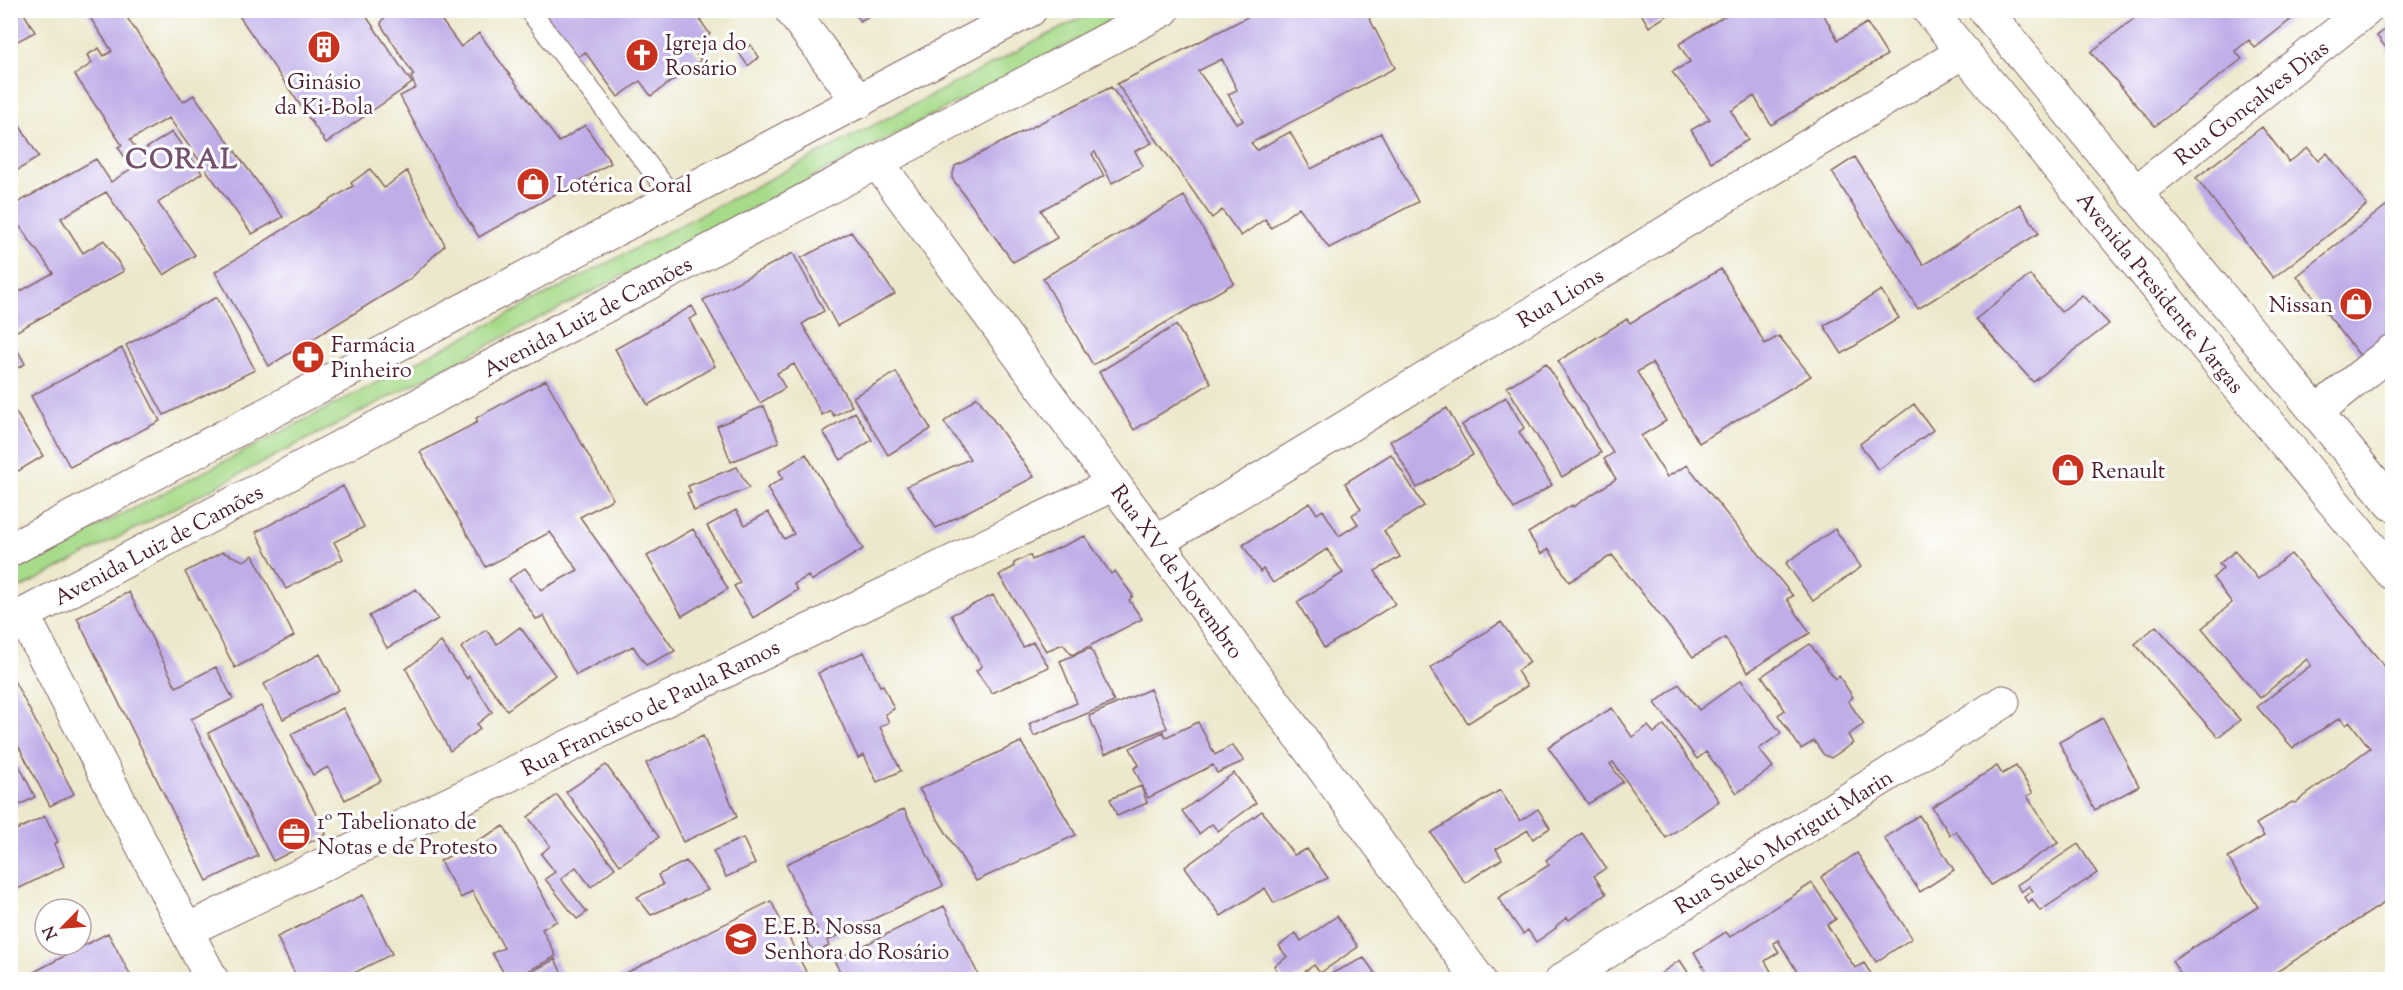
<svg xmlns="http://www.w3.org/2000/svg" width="2403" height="990" viewBox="0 0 2403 990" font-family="'Sorts Mill Goudy',serif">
<rect width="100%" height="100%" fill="#fff"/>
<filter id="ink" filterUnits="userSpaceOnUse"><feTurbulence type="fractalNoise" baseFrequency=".0167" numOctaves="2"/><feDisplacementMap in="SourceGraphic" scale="12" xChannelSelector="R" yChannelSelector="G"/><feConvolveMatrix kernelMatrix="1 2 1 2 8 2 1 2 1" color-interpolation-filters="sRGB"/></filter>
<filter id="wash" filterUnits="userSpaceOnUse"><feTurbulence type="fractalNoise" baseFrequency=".008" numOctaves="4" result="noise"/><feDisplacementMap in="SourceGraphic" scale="24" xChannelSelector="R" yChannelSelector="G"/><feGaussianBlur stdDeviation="1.35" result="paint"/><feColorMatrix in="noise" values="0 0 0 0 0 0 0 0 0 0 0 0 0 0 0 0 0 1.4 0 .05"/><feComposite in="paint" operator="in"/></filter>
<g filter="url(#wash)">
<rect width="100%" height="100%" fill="#ede8cc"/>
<path fill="#a7db8a" stroke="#787d5a" stroke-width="1.5" d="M1094 11H1132L11 593V572Z"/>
<g id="blocks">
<path fill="#c0ade8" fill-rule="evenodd" d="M10 10H22L35 32 10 45Z
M85 10H122L183 102 194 95 283 217 252 234 169 118 130 140 139 153 172 132 202 173 158 203 195 255 164 275 106 192 61 218 83 253 104 240 124 271 10 335V297L53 273 10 213V207L96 159 111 182 132 168 118 147 122 145 75 75 92 63 87 55 99 48 104 56 112 51Z
M235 10H362L412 83 326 143Z
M395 10H434L461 47 479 33 559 142 585 125 611 163 479 237 458 205 400 96 416 88 411 77 414 75 381 25 382 20Z
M549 10H693L710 34 692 48 701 60 651 96 640 81 618 97 585 52 577 58 544 15Z
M852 10H880L860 21Z
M1261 10H1365L1395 68 1251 143 1257 150 1290 132 1311 169 1381 133 1418 202 1329 248 1299 207 1271 228 1265 219 1241 236 1222 210 1212 218 1117 84ZM1222 59 1237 90 1228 94 1243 121 1237 124 1198 71Z
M1639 10H1676L1649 27Z
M1734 10H1821L1838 40 1867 23 1887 55 1771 125 1754 96 1731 111 1748 140 1711 162 1691 130 1710 119 1672 72 1690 62 1679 44Z
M2145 10H2303L2255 48 2249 40 2235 51 2242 59 2155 126 2091 52Z
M2392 24V56L2377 36Z
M751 45 759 57 748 66 739 53Z
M1111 87 1152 143 1135 151 1143 166 1112 183 1095 152 1092 154 1104 176 1041 210 1057 238 1013 262 952 178 955 166Z
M10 110 39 157 10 175Z
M2262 127 2289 162 2308 148 2318 161 2327 153 2367 205 2273 278 2196 178Z
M1855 157 1923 265 2020 204 2039 233 1918 309 1832 172Z
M370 169 384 188 407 171 445 245 410 279 269 366 215 272 353 186 351 183Z
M1184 196 1234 283 1093 365 1043 278Z
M2392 201V333L2361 357 2297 276Z
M851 232 895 294 837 326 801 258Z
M793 253 824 311 802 324 852 406 834 416 830 410 822 415 794 364 777 373 785 388 760 403 703 300Z
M1721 269 1765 344 1779 336 1811 376 1699 443 1652 363 1637 372 1666 421 1641 436 1667 477 1687 465 1793 596 1787 599 1810 633 1748 672 1725 638 1693 657 1612 555 1569 582 1549 549 1541 554 1528 533 1572 505 1573 507 1616 479 1604 459 1613 453 1558 361 1627 319 1630 323Z
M2030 275 2061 312 2082 295 2109 324 2033 382 1976 319Z
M1881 290 1899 318 1842 354 1824 326Z
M217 297 255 370 164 415 126 345Z
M692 306 697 315 689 319 715 366 648 405 615 349Z
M1176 325 1211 383 1134 430 1099 372Z
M10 336 25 364 10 372Z
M122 348 160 421 70 467 31 396Z
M1546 363 1601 453 1562 477 1507 387Z
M896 372 931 429 888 455 853 397Z
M546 380 613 499 580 517 675 651 646 665 633 646 576 675 544 616 536 619 509 579 525 568 541 590 578 570 550 532 486 567 420 452 478 422 476 418Z
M977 397 1034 477 936 528 907 486 970 459 944 422Z
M1506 397 1524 428 1519 432 1552 485 1514 509 1462 425Z
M10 403 43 456 10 476Z
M1914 404 1933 430 1878 470 1860 444Z
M764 406 779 442 731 462 717 426Z
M1447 408 1473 455 1417 488 1390 441Z
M855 412 872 440 841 460 823 432Z
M806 454 863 549 811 581 808 576 794 584 798 590 753 618 734 586 740 583 707 526 736 510 745 525 768 512 784 539 794 534 767 488 783 478 779 471Z
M1391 454 1424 506 1384 531 1400 557 1375 571 1395 604 1324 648 1297 602 1343 573 1327 549 1273 583 1263 569 1260 572 1243 545 1310 503 1317 514 1323 510 1339 536 1358 524 1352 515 1361 509 1345 483Z
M737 467 749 488 694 511 687 493 691 492 688 486Z
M343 486 364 527 334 542 343 559 286 589 256 532Z
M693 529 728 589 682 616 647 556Z
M1835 529 1861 567 1813 601 1786 563Z
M1085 536 1111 574 1115 571 1133 596 1129 600 1142 619 1072 655 1063 644 1046 651 999 575 1014 567V563L1030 555 1032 560Z
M2235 551 2258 579 2291 554 2392 675V898L2264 980H2184L2172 961 2258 907 2228 858 2264 836 2256 824 2292 802 2295 803 2370 748 2350 722 2346 725 2340 718 2293 748 2257 707 2311 665 2307 659 2260 698 2202 628 2232 603 2213 578 2223 568 2219 564Z
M222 552 244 561 253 555 294 636 235 668 185 572Z
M416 589 438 619 387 648 369 616Z
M129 592 176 687 216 667 233 699 191 719 258 856 207 881 77 618Z
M993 595 1023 647 1033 642 1049 667 992 693 976 671 982 666 951 615Z
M1501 622 1530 662 1517 671 1527 686 1468 723 1430 668Z
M2156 626 2240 720 2218 737 2135 644Z
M520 627 555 675 507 710 461 648 486 630 497 644Z
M441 642 467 679 469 676 492 712 477 724 480 729 450 751 406 669Z
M1810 644 1835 679 1839 676 1853 697 1848 701 1864 724 1848 735 1853 743 1831 758 1824 755 1814 741 1801 749 1778 715 1785 710 1762 676Z
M1091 648 1114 702 1034 736 1029 724 1077 703 1060 661Z
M864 652 880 686 883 685 894 709 885 714 889 722 880 727 901 771 877 782 864 755 858 758 818 673Z
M320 654 339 690 283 719 264 684Z
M10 673 74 794 50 806 10 730Z
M1741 680 1781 733 1759 749 1773 767 1737 793 1706 752 1697 759 1655 703 1679 684 1699 710Z
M1150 689 1167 728 1105 754 1089 716Z
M261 706 326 834 273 861 208 733Z
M343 708 381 781 345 800 328 767 313 775 291 734Z
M1612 708 1632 737 1648 726 1654 733 1664 725 1719 801 1666 838 1613 762 1610 764 1623 782 1588 804 1548 747Z
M2103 718 2139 786 2095 810 2059 742Z
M1198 722 1215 755 1232 745 1244 761 1217 773 1213 765 1148 798 1134 768 1139 765 1130 748 1163 732 1166 737Z
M703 736 737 817 683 842 646 763Z
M1021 742 1076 835 976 881 919 789Z
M10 747 35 797 10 810Z
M606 765 659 837 620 865 566 792Z
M1997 766 2002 774 2016 766 2033 793 2027 796 2058 843 1991 885 1956 831 1950 835 1932 807Z
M1234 773 1256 803 1218 831 1212 824 1199 834 1182 811Z
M1141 786 1147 803 1117 816 1110 799Z
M1500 790 1520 821 1538 809 1550 828 1533 839 1528 830 1496 849 1502 859 1465 883 1431 833Z
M557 795 615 868 591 887 576 867 561 879 587 912 577 919 545 879 555 872 541 854 550 846 528 817Z
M904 809 943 886 827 941 829 946 814 953 805 935 817 929 786 864Z
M1262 811 1294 855 1307 849 1328 878 1274 903 1265 888 1221 916 1185 867Z
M1919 815 1954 870 1920 892 1884 838Z
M45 816 58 842 54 844 64 866 10 893V833Z
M504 826 557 921 542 929 556 956 512 980H508L492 953 504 948 472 891 461 898 440 861Z
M1582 833 1606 868 1594 876 1606 894 1569 920 1567 917 1556 926V928L1536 942 1528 930 1523 934 1498 898 1549 865 1546 860Z
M743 838 755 864 726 877 713 851Z
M2078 844 2097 873 2040 911 2032 899 2028 903 2024 897 2033 891 2029 886 2021 892 2017 885Z
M1857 853 1912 938 1876 962 1821 877Z
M686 861 708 890 651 915 637 897 663 885 658 875Z
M1812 883 1836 919 1827 925 1855 968 1864 963 1875 980H1802L1778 940 1773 943 1779 952 1765 961 1776 980H1711L1694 952 1726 932 1730 937Z
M363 895 392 954 340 980H298L277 937Z
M771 901 810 980H612Z
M944 906 981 980H844L834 960Z
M1337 916 1358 947 1320 973 1314 965 1293 980H1284L1274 966 1287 957 1279 946 1296 933 1301 941Z
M108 933 133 980H19Z
M1364 958 1380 980H1335L1332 973Z
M555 959 565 980H516Z
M1680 960 1693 980H1652Z"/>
</g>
</g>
<g filter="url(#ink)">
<use href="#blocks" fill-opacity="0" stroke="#836563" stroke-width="1.5"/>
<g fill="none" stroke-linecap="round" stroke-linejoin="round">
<g stroke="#836563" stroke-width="22">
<path id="service" d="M529 10 674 199"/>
</g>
<g stroke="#836563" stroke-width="35">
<path id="minor" d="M791 10 859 102
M2135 193 2366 10
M2316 412 2392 351
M1157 542 1963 52
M23 615 212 980
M187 930 1114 484
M1562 980 2003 702"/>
</g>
<g stroke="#836563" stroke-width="35">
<path id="tertiary" d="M877 162 1479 980"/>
</g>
<g stroke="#836563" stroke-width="35">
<path id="primary" d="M1929 10 2392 573
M1985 10 2392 504
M10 550 1030 10
M10 622 1163 10"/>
</g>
<use href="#service" stroke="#fff" stroke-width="20"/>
<use href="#minor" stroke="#fff" stroke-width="33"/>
<use href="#tertiary" stroke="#fff" stroke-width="33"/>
<use href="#primary" stroke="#fff" stroke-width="33"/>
</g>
</g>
<defs>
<g id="building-disc" transform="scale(1.725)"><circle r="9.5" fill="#c8321e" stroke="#fff"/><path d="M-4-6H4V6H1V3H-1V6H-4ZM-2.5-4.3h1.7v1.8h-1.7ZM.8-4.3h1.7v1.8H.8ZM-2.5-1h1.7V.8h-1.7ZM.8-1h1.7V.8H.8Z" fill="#fff"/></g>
<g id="church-disc" transform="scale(1.725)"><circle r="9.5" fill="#c8321e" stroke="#fff"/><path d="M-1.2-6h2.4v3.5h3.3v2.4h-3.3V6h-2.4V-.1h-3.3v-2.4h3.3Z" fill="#fff"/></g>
<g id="shop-disc" transform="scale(1.725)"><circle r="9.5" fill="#c8321e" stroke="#fff"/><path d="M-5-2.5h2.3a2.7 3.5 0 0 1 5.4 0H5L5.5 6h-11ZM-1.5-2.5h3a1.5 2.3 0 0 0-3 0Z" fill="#fff"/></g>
<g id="pharmacy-disc" transform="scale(1.725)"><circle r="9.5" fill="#c8321e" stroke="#fff"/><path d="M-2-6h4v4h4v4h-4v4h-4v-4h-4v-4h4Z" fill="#fff"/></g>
<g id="office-disc" transform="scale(1.725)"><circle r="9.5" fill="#c8321e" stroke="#fff"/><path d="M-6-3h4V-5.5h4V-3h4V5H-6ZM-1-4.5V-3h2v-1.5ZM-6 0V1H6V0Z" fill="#fff"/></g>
<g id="school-disc" transform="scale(1.725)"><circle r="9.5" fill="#c8321e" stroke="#fff"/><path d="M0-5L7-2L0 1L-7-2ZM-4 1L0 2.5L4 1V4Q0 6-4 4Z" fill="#fff"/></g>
</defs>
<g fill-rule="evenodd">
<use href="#building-disc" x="324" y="47"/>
<use href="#church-disc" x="642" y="55"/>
<use href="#shop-disc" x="533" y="184"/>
<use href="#shop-disc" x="2356" y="304"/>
<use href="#pharmacy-disc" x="308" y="357"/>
<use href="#shop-disc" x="2068" y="470"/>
<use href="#office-disc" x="294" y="834"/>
<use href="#school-disc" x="741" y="939"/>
</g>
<g text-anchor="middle" stroke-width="6" stroke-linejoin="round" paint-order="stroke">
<g font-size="22" fill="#4a1f2b" stroke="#fff" text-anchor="start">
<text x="665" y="50">Igreja do<tspan x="665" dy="25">Rosário</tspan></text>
<text x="324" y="89" text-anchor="middle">Ginásio<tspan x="324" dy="25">da Ki-Bola</tspan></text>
<text x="556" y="192">Lotérica Coral</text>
<text x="2333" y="312" text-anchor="end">Nissan</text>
<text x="331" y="352">Farmácia<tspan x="331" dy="25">Pinheiro</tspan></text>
<text x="2091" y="478">Renault</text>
<text x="317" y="829">1º Tabelionato de<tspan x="317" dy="25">Notas e de Protesto</tspan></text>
<text x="764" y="934">E.E.B. Nossa<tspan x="764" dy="25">Senhora do Rosário</tspan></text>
</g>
<g font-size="22" fill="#4a1f2b" stroke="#fff">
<text transform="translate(2251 102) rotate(-38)" y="8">Rua Gonçalves Dias</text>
<text transform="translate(2161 292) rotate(51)" y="8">Avenida Presidente Vargas</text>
<text transform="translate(1560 297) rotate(-31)" y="8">Rua Lions</text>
<text transform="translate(587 316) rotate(-28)" y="8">Avenida Luiz de Camões</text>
<text transform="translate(158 544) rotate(-28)" y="8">Avenida Luiz de Camões</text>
<text transform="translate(1178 571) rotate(54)" y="8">Rua XV de Novembro</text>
<text transform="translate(650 707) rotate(-26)" y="8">Rua Francisco de Paula Ramos</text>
<text transform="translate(1783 841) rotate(-32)" y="8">Rua Sueko Moriguti Marin</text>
</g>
<g font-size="28" font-weight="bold" letter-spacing="1.5" fill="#73516d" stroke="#fff">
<text x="182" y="168">CORAL</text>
</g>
</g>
<rect width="2403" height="990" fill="none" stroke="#fff" stroke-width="36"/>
<g transform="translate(63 927) rotate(245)"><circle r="28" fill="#ffffff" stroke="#b7a5aa" stroke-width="1.5"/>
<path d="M0-4.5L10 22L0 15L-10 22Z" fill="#c8321e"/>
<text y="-9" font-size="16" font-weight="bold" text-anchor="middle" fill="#4a1f2b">N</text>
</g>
</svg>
